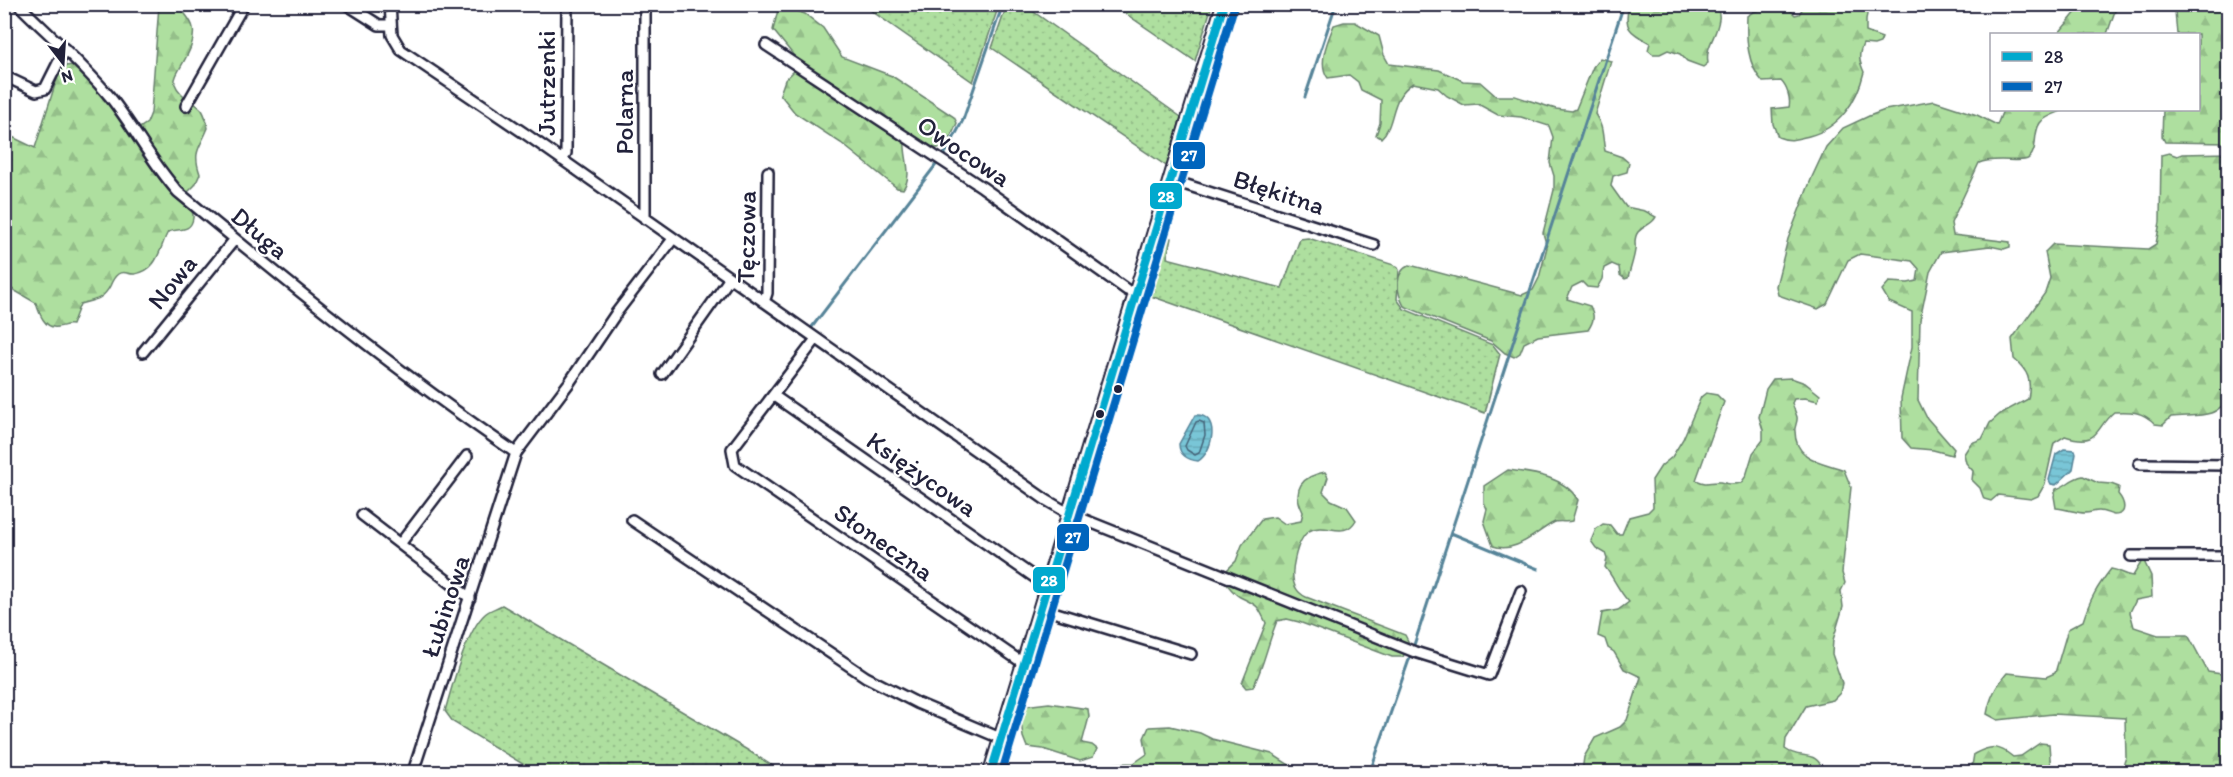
<svg xmlns="http://www.w3.org/2000/svg" width="2233" height="777" viewBox="0 0 2233 777" font-family="Itim,sans-serif">
<defs>
<pattern id="grass-dots" width="8" height="8" patternUnits="userSpaceOnUse" patternTransform="scale(1.5)"><rect width="8" height="8" fill="#aedf9f"/><path d="M2 2h.1M6 6h.1" fill="none" stroke="#95bf8a" stroke-width="1.8" stroke-linecap="round"/></pattern>
<pattern id="forest-firs" width="22" height="20" patternUnits="userSpaceOnUse" patternTransform="scale(1.5)"><rect width="22" height="20" fill="#aedf9f"/><path d="M5 1l3.5 6h-7zM16 11l3.5 6h-7z" fill="#95bf8a"/></pattern>
<pattern id="water-rules" width="6" height="5" patternUnits="userSpaceOnUse" patternTransform="scale(1.5)"><rect width="6" height="5" fill="#79c6d7"/><path d="M0 2.5h6" fill="none" stroke="#68aab9"/></pattern>
</defs>
<rect width="100%" height="100%" fill="#fff"/>
<filter id="ink" filterUnits="userSpaceOnUse"><feTurbulence type="fractalNoise" baseFrequency=".0167" numOctaves="2"/><feDisplacementMap in="SourceGraphic" scale="12" xChannelSelector="R" yChannelSelector="G"/><feConvolveMatrix kernelMatrix="1 2 1 2 8 2 1 2 1" color-interpolation-filters="sRGB"/></filter>
<g filter="url(#ink)">
<path fill="url(#grass-dots)" stroke="#68806d" stroke-width="1.5" d="M863 5H999L973 82Z
M1007 5H1024L1181 117 1168 167 992 48Z
M1113 5H1212L1195 61Z
M1163 236 1171 238 1167 258 1282 288 1300 239 1308 238 1397 266 1399 270 1397 299 1404 309 1493 345 1500 354 1485 413 1145 294Z
M502 605 749 751 782 772H536L453 722 445 711C452 687 466 631 485 614 489 610 497 608 502 605Z"/>
<path fill="url(#forest-firs)" stroke="#68806d" stroke-width="1.5" d="M159 5H179C183 13 192 20 193 28 197 52 172 72 175 84 179 96 194 101 202 110 205 115 207 122 208 128 200 148 192 151 200 174L195 185 187 193 162 163 138 129 147 123 151 113Z
M1629 5H1717C1718 9 1720 15 1719 19 1717 37 1705 45 1708 63L1703 67 1687 61 1680 54 1668 50 1660 54H1653L1648 50 1650 43C1630 32 1623 29 1629 5Z
M1775 5H1791L1789 9 1795 15 1799 14 1805 5H1832L1837 7 1869 5 1866 19V32L1882 38 1880 43 1874 45 1863 44C1858 55 1859 61 1864 72 1857 101 1840 128 1809 136 1797 139 1790 142 1778 137L1773 124 1772 109 1789 107C1791 99 1787 87 1781 81L1763 82C1747 65 1746 39 1747 16L1753 12Z
M2082 5V4L2123 5 2115 11 2107 34H2058Z
M2168 5H2228V143L2165 142 2162 136 2163 110H2198V34H2177L2175 11Z
M789 8 805 14 823 28 842 57 892 76 954 117 957 123 946 148H934L914 136 905 139C903 157 914 174 903 189L897 188 841 143 795 113 780 94 785 80 795 70V57L773 30 778 10Z
M1344 22H1355L1379 36 1384 55 1389 64 1439 70 1463 81 1480 82 1496 96H1515L1556 109 1572 111 1576 109 1593 67 1600 58 1611 61 1595 114C1604 127 1602 136 1605 151L1622 157 1629 163 1627 172 1613 176 1611 186 1626 207 1645 211 1656 217C1652 225 1644 225 1638 232 1633 239 1636 243 1635 250 1634 259 1630 269 1628 278L1625 279 1620 275 1619 267 1612 264 1604 268 1602 279 1597 288 1587 287 1582 282 1572 287 1567 299 1590 306C1595 316 1594 321 1588 330L1538 336 1524 343 1520 353 1514 357 1505 353 1491 341 1404 306C1397 293 1393 272 1410 265L1522 295 1533 290 1539 278 1547 247 1543 233 1554 190V176L1550 163 1553 137 1549 126 1521 117 1498 115 1478 104 1464 105 1447 96 1438 88 1413 83C1388 99 1397 123 1381 138L1376 135 1380 123 1381 100 1361 90 1358 82 1349 75 1328 78C1317 64 1328 40 1334 25Z
M75 65C85 73 92 83 100 93 123 122 142 154 164 184 171 194 195 205 193 218 191 233 178 228 168 232 159 248 159 270 135 274 129 275 124 270 118 274 114 277 112 281 110 286 103 300 94 300 80 304L72 325C65 324 63 327 57 327 44 329 39 312 36 303L5 285 4 133 35 148 59 72 65 66Z
M1934 101 1977 115 1997 125 2003 110H2064C2057 113 2044 117 2040 123 2032 135 2039 148 2029 158 2023 164 1994 156 1979 163L1951 223 1953 235 2010 242V247L2004 249 1990 246 1941 252 1930 272 1920 320 1918 400 1927 418 1954 449 1952 455 1933 450 1911 448 1902 438 1901 398 1912 347V312L1889 302 1882 290 1889 282 1908 283 1917 281 1919 269 1912 261 1860 254 1848 260 1827 304 1818 309 1778 295 1776 286 1788 239 1812 177 1826 147 1843 128 1869 116 1885 110Z
M2169 153 2177 156 2182 154 2228 153V302L2226 304 2225 351 2226 359H2228V403C2221 404 2219 411 2211 413 2199 417 2184 415 2171 417L2163 425 2155 424C2143 411 2130 411 2114 412 2094 428 2101 447 2065 436L2054 443 2045 484 2038 496 2031 499 1998 495 1991 501 1984 499 1980 488 1972 480 1973 471 1966 463 1964 454 1971 443 1982 439 1990 423 2000 414 2028 399C2032 380 2028 371 2014 359L2012 339 2045 293 2050 278 2045 252 2053 244 2148 249 2156 244 2160 222 2161 155Z
M1791 378 1805 383 1820 395 1818 401 1805 398 1794 399 1792 403C1793 407 1796 413 1797 417 1798 422 1794 427 1795 431 1795 461 1823 462 1844 470L1851 487 1842 573 1845 583 1841 591 1843 607 1833 640 1832 654 1842 683 1840 693 1833 700 1806 706 1786 739 1785 749C1801 761 1816 748 1824 772H1582L1584 757 1595 738 1620 727 1627 720 1641 677 1624 669 1614 652 1608 648 1605 639 1598 636 1602 613 1618 610 1629 602C1619 592 1614 578 1605 567L1607 559 1605 553 1596 548 1591 541 1596 529 1603 524 1610 525 1617 534H1622L1629 517 1648 512 1653 507 1652 480 1661 466 1672 457 1683 439 1701 397 1706 393 1717 395 1724 402 1696 480C1709 486 1709 481 1720 482 1728 484 1732 485 1741 483L1746 476 1753 453 1763 440V430L1759 417 1766 389 1773 379Z
M1508 470C1533 473 1564 476 1578 500L1572 521C1566 523 1558 520 1553 523 1534 533 1516 554 1493 546L1484 521 1487 509 1484 502V486Z
M1325 472 1328 477 1323 492 1331 500 1347 507 1356 520C1344 541 1326 521 1309 531 1297 539 1288 575 1296 588 1298 592 1302 595 1306 597L1405 635 1409 643 1403 657H1392L1299 622 1287 619 1277 621C1268 642 1264 666 1253 687L1246 688 1242 683 1266 623C1257 604 1258 606 1240 597 1234 594 1228 585 1223 580L1226 571 1236 561 1242 545 1262 519 1275 517 1285 524 1301 521 1303 512C1291 489 1302 476 1325 472Z
M2083 476 2098 483 2111 484 2119 487 2118 494C2124 501 2129 515 2114 515 2109 514 2104 511 2099 511 2094 511 2090 513 2085 513 2078 513 2065 509 2056 508L2054 496 2056 489C2067 486 2071 478 2083 476Z
M2143 559 2151 576 2152 597 2136 600 2130 612 2134 627 2158 635H2188L2208 672 2228 675V772H2121L2126 757 2125 718 2053 714 1998 720 1987 714C1990 697 1996 686 2007 673L2046 677 2055 673 2068 629 2083 621C2090 599 2097 587 2111 569 2120 570 2124 575 2133 576Z
M1049 703 1088 709 1089 717 1082 743 1092 745 1097 749 1093 757 1080 761 1043 749 1027 747 1023 737 1020 712 1024 706Z
M1170 726 1200 733 1212 739 1272 754 1294 768 1296 772H1110L1106 770V764L1134 763 1147 754 1144 738 1149 727Z
M2040 743 2049 744 2051 772H1971L1974 754C1990 746 1998 744 2013 757L2021 756Z"/>
<path fill="url(#water-rules)" stroke="#568499" stroke-width="1.5" d="M1195 415C1221 413 1213 453 1198 461 1188 460 1179 455 1179 444Z
M2064 449 2075 450 2076 453 2073 469 2056 485 2051 484 2049 480 2056 454Z"/>
<g fill="none" stroke-linecap="round" stroke-linejoin="round">
<path stroke="#456479" stroke-width="1.5" d="M1199 421 1204 423 1205 435 1199 453 1195 455 1187 450 1185 446 1196 422Z"/>
<path stroke="#568499" stroke-width="3" d="M1305 97 1336 4
M812 327 948 149 963 120 1003 4
M1451 533 1538 569
M1413 648 1624 4
M1370 772 1411 654"/>
<g stroke="#22223b" stroke-width="14">
<path id="street" d="M18 4C49 35 82 63 110 97 134 127 152 163 178 192 288 283 397 372 516 453
M346 4 379 25H390
M390 4 392 35 401 50 527 135 1046 500 1070 514 1415 652 1489 675 1521 591
M645 4V219
M766 45 982 187 1127 290 1136 293
M4 76 36 91 45 89 65 49
M186 106 244 4
M562 160 566 153 567 4
M1171 180 1374 245
M764 302 767 293 768 172
M816 339 732 449 735 465 1023 663
M143 352 235 239
M662 374 730 278
M774 396 1047 586
M2139 464 2228 465
M362 515 470 598
M632 520 866 677 917 703 1000 738
M400 544 467 456
M2131 556H2228
M1040 608 1191 654
M413 772 516 453 569 383 617 312 673 239"/>
</g>
<g stroke="#22223b" stroke-width="18">
<path id="secondary" d="M991 772 1224 4"/>
</g>
<use href="#street" stroke="#fff" stroke-width="9"/>
<use href="#secondary" stroke="#fff" stroke-width="14"/>
<g stroke="#fff" stroke-width="12">
<path id="bus-1" d="M991 772 1224 4"/>
</g>
<g stroke="#fff" stroke-width="12">
<path id="bus-2" d="M1002 772 1234 7"/>
</g>
<use href="#bus-1" stroke="#00a9ce" stroke-width="8"/>
<use href="#bus-2" stroke="#0065bd" stroke-width="8"/>
</g>
</g>
<g fill="#22223b" stroke="#fff" stroke-width="2">
<circle cx="1118" cy="389" r="5"/>
<circle cx="1100" cy="414" r="5"/>
</g>
<g text-anchor="middle" stroke-width="4.5" stroke-linejoin="round" paint-order="stroke">
<g font-size="26" fill="#22223b" stroke="#fff">
<text transform="translate(546 83) rotate(-90)" y="9">Jutrzenki</text>
<text transform="translate(624 112) rotate(-90)" y="9">Polarna</text>
<text transform="translate(964 151) rotate(34)" y="9">Owocowa</text>
<text transform="translate(1279 192) rotate(18)" y="9">Błękitna</text>
<text transform="translate(260 233) rotate(40)" y="9">Długa</text>
<text transform="translate(746 237) rotate(-89)" y="9">Tęczowa</text>
<text transform="translate(172 282) rotate(-51)" y="9">Nowa</text>
<text transform="translate(922 474) rotate(35)" y="9">Księżycowa</text>
<text transform="translate(884 542) rotate(35)" y="9">Słoneczna</text>
<text transform="translate(445 606) rotate(-72)" y="9">Łubinowa</text>
</g>
</g>
<g stroke="#fff" stroke-width="2">
<rect x="1172" y="141" width="34" height="29" rx="6" fill="#0065bd"/>
<rect x="1149" y="182" width="34" height="28" rx="6" fill="#00a9ce"/>
<rect x="1056" y="523" width="34" height="29" rx="6" fill="#0065bd"/>
<rect x="1032" y="566" width="34" height="28" rx="6" fill="#00a9ce"/>
</g>
<g font-size="16" text-anchor="middle" font-weight="bold" fill="#fff">
<text x="1189" y="161">27</text>
<text x="1166" y="202">28</text>
<text x="1073" y="543">27</text>
<text x="1049" y="586">28</text>
</g>
<rect width="2233" height="777" fill="none" stroke="#fff" stroke-width="24"/>
<rect x="12" y="12" width="2209" height="753" fill="none" stroke="#22223b" stroke-width="2" filter="url(#ink)"/>
<rect x="1990" y="33" width="210" height="78" fill="#ffffff" stroke="#a7a7b1" stroke-width="1.5"/>
<rect x="2002" y="52" width="30" height="9" fill="#00a9ce" stroke="#a7a7b1" stroke-width="1.5"/>
<text x="2044" y="63" font-size="18" fill="#22223b">28</text>
<rect x="2002" y="82" width="30" height="9" fill="#0065bd" stroke="#a7a7b1" stroke-width="1.5"/>
<text x="2044" y="93" font-size="18" fill="#22223b">27</text>
<g transform="translate(63 63) rotate(163)" stroke="#ffffff" stroke-width="4.5" paint-order="stroke">
<path d="M0-4.5L10 22L0 15L-10 22Z" fill="#22223b"/>
<text y="-9" font-size="16" font-weight="bold" text-anchor="middle" fill="#22223b">N</text>
</g>
</svg>
